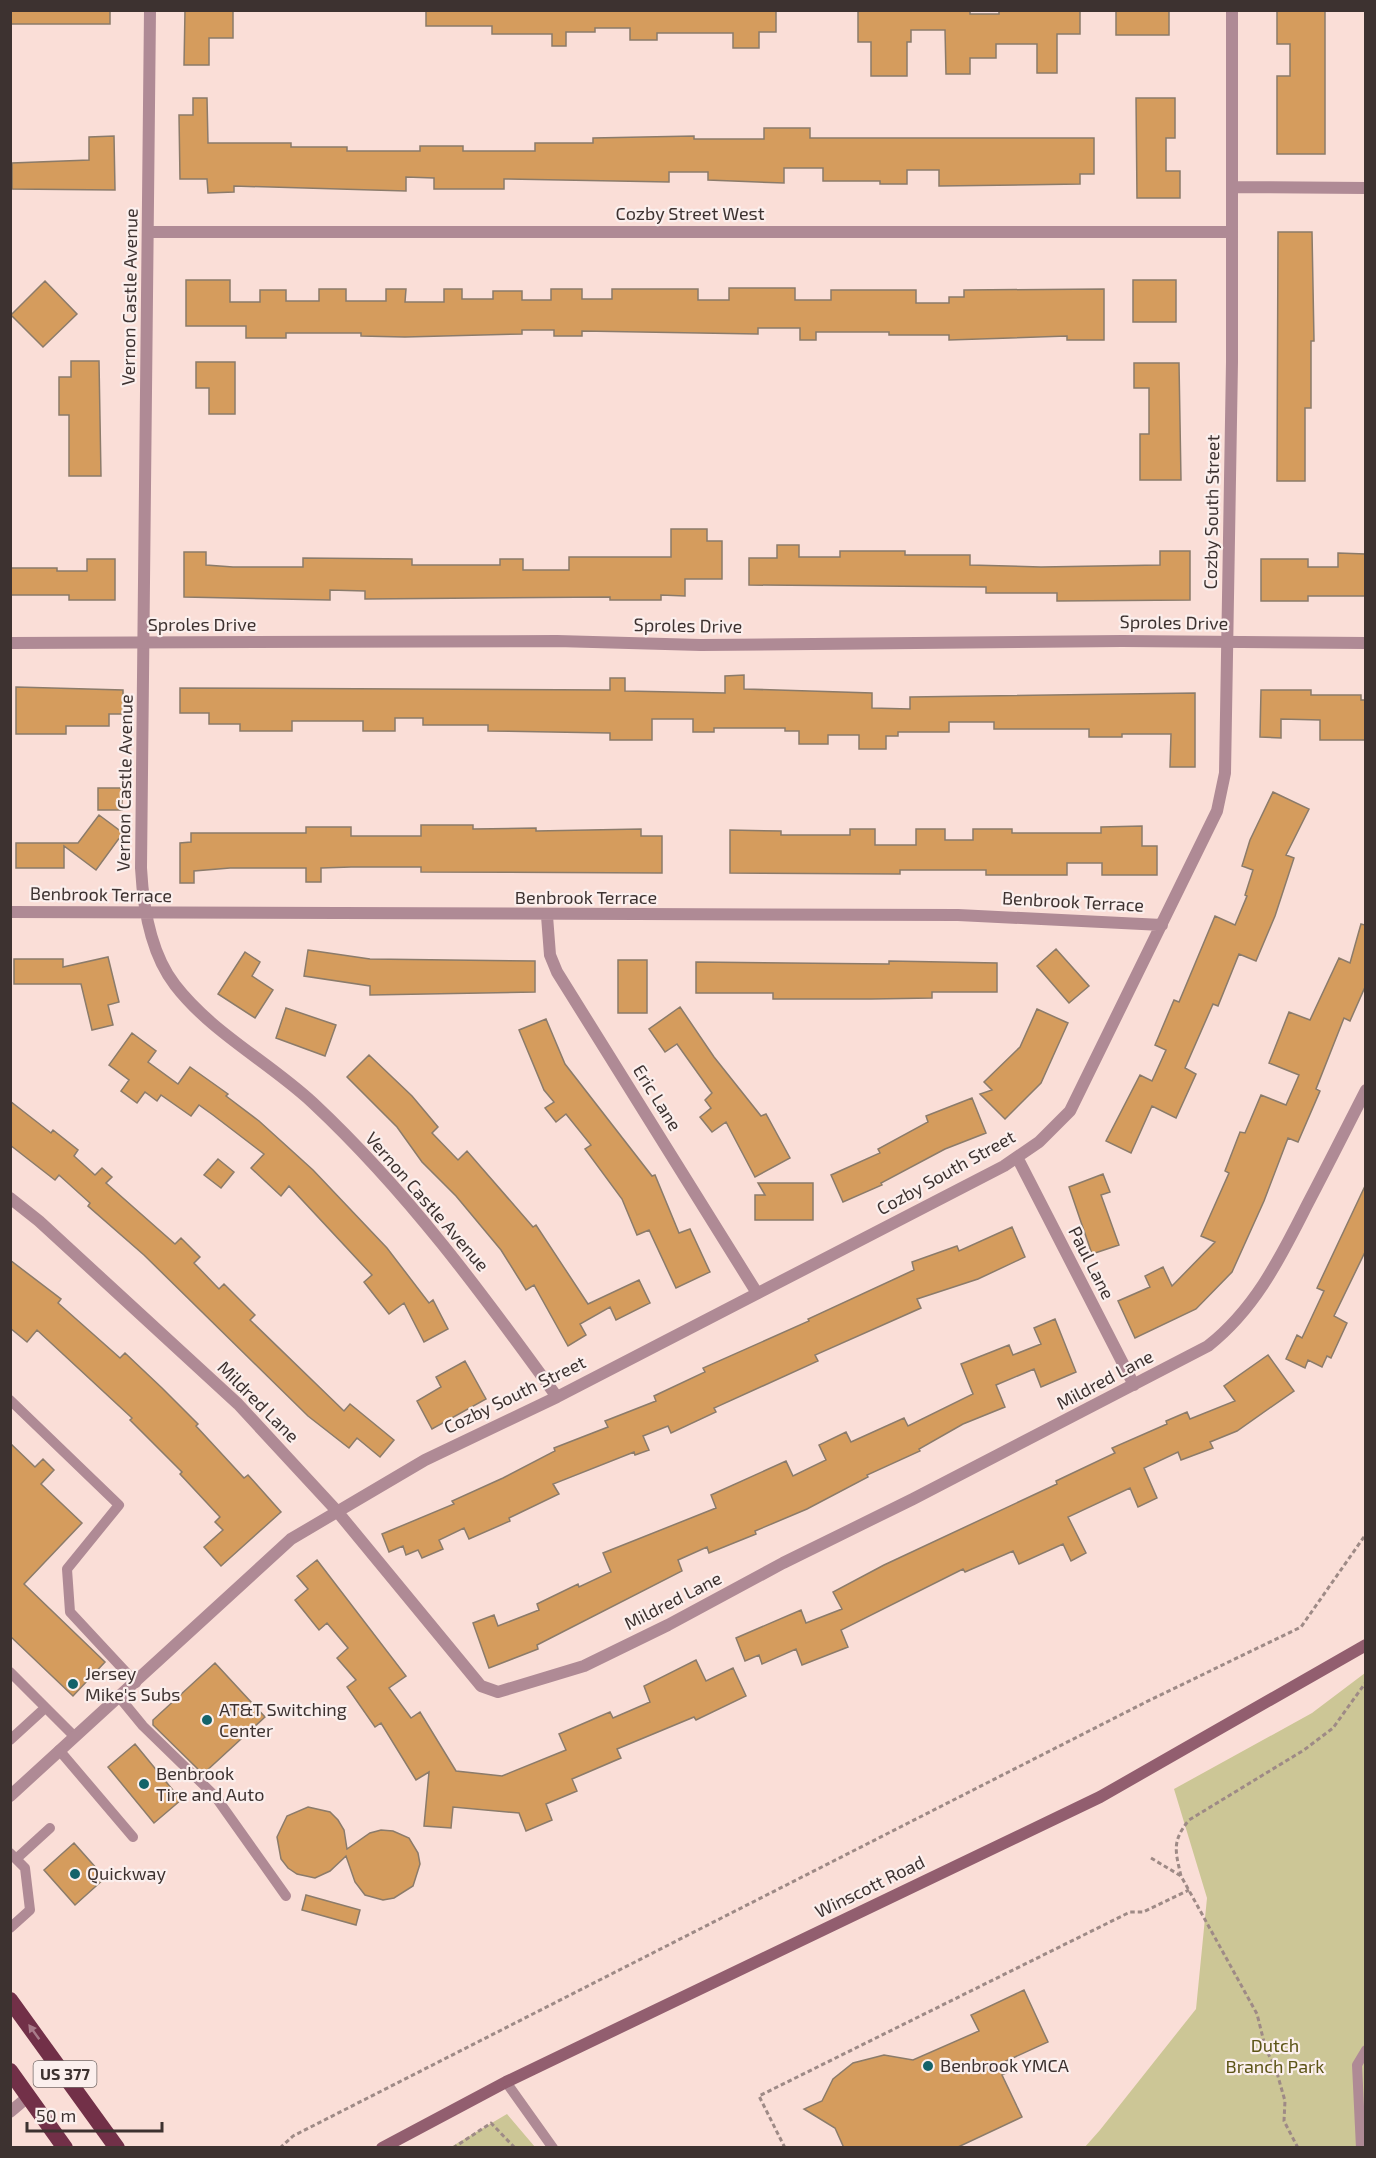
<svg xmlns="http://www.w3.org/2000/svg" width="1376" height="2158" viewBox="0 0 1376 2158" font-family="'Exo 2',sans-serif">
<rect width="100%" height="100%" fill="#faded7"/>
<path fill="#ccc696" d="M1365 1673V2147L1084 2148 1100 2130 1196 2009 1207 1898 1174 1789 1312 1713Z
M507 2114 535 2147H451Z"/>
<path fill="#d59c5d" stroke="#8b7b6a" stroke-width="1.5" d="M10 10H110V24H10Z
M185 10H233V38H209V65H184Z
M426 10H776V32H759V48H733V33H657V40H630V28H595V32H566V46H552V34H492V26H426Z
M858 10H970V14H999V10H1080V34H1057V73H1037V44H996V58H970V74H946L945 30H911V42H907V76H871V42H858Z
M1116 10H1169V35H1116Z
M1277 10H1325V154H1277V76H1290V44H1277Z
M193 98H207L208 143H291V147H347V151H420V146H463V151H535V143H593V138L694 136V139H764V128H810V138H1094V174H1080V184L939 186V170H907V184H880V181H823V168H784V183L708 180V172H669V182L504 179V189H434V178L406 177V191L234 186V192L208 193 207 179H180L179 115H193Z
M1136 98H1175V138H1166V171H1180V198H1137Z
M114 136 115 190 12 189V163L89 160V137Z
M1278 232H1312L1314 341H1311V408H1305V481H1277Z
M186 280H230V302H260V290H286V301H319V289H346V301H386V289H406L405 302H444V289H462V299H493V291H522V300H551V289H582V299H612V289H698V300H729V288H795V300H831V290H916V303H949V297H964V290L1104 289V340H1067V336L949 340V335H889V332H816V340H800V328H758V334L582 331V336H554V330H522V334L405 337 361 336V333H286V338H246V326H186Z
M1133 280H1176V322H1133Z
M45 281 77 314 43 347 11 315Z
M71 361H99L101 476H69V415H59V377H71Z
M196 362H235V414H209V388H196Z
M1134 363H1179L1181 480H1140V434H1149V388H1134Z
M671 529H707V541H722V579H685V596L661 595V600H610V597L365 599V591L330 590V600L184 597V552H206V565L233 567H303V558L412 559V565H500V559H523V570H569V557H671Z
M777 545H799V557H840V551H905V555H970V565L1041 567 1160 565V551H1190V600L1057 601V593H986V587L749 585V558H777Z
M1338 553 1365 554V596H1308V601H1261V559H1308V567H1338Z
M87 559H115V600H69V595H10V568H57V571H87Z
M744 675V689L872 693V708L910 709V697L1195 693V767H1170L1171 734H1122V737H1089V729H994V722H949V732H898V736H886V749H859V735H828V744H799V731H785V728H714V732H693V719H652V740H610V733L488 731V725H423V718H395V731H363V721H292V731H240V724H209V713H180V688L610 690V678H625V691L725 693V676Z
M16 687 123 690V714H109V726H66V734H16Z
M1261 690H1311V695H1361V700H1365V740H1320V720L1281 719V738L1260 737Z
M98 788H122V810H98Z
M1273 792 1309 809 1286 855 1294 858 1275 916 1256 961 1239 954 1218 1006 1213 1004 1185 1068 1196 1074 1176 1118 1152 1106 1131 1153 1106 1141 1140 1075 1152 1081 1166 1050 1155 1045 1174 1000 1179 1002 1215 916 1235 925 1247 896 1245 895 1253 870 1242 866 1250 840Z
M99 815 123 833 96 870 64 846V868H16V843H78Z
M421 825H473V829L536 828V831L641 829V836H662V873L421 872V867H351L321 868V882H306V868H230L194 871V883H180V843L191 842V833H306V827H351V836H421Z
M1142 826V846H1157V875H1102V863H1067V875H986V870H900V874L730 873V830L781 831V835H850V829H875V845H916V829H945V840H973V829H1012V833H1101V827Z
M1361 924 1365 925V987L1350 1021 1344 1018 1316 1089 1320 1091 1298 1142 1288 1138 1264 1201 1232 1272 1196 1309 1135 1338 1118 1301 1150 1287 1145 1276 1163 1267 1172 1286 1215 1242 1201 1236 1229 1173 1225 1171 1240 1132 1245 1133 1261 1095 1286 1105 1299 1075 1269 1063 1289 1012 1310 1020 1339 958 1350 963Z
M1056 949 1089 986 1069 1003 1037 966Z
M308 950 370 959 535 961V992L370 995V986L304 976Z
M245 952 260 962 252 976 273 990 255 1018 218 994Z
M108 957 119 1002 108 1005 113 1025 92 1030 81 984H14V959H63V967Z
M618 960H647V1013H618Z
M889 961 997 963V992H932V998L871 999H773V993H696V962L889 964Z
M680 1007 714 1057 761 1116 766 1114 790 1158 755 1177 726 1122 712 1132 700 1117 711 1108 705 1100 712 1093 677 1044 665 1052 649 1029Z
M286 1008 336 1025 325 1056 276 1038Z
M1037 1009 1068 1023 1041 1083 1005 1119 980 1094 992 1090 984 1082 1020 1047Z
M546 1019 565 1064 652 1176 655 1175 679 1233 690 1229 710 1272 676 1288 649 1230 637 1235 622 1199 585 1149 591 1145 566 1114 556 1122 545 1108 554 1102 544 1090 519 1030Z
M132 1033 156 1051 148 1062 178 1084 190 1067 228 1094 226 1096 259 1121 313 1170 387 1248 429 1303 433 1300 448 1329 424 1342 404 1303 389 1314 364 1282 372 1275 289 1186 281 1196 251 1168 264 1154 213 1115 199 1105 191 1116 161 1095 157 1101 145 1092 137 1103 121 1091 129 1080 109 1065Z
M369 1055 412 1096 438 1127 432 1133 458 1160 467 1151 533 1227 536 1225 588 1304 639 1280 650 1303 616 1320 610 1307 580 1324 586 1335 568 1346 534 1285 526 1290 501 1250 456 1196 422 1162 397 1127 347 1077Z
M972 1098 986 1133 945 1149 881 1183 882 1185 843 1202 831 1175 880 1153 878 1149 928 1122 926 1116Z
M10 1101 51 1133 53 1130 78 1150 74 1156 95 1175 102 1168 112 1177 106 1183 175 1244 181 1238 200 1257 194 1263 219 1289 224 1284 255 1315 250 1320 344 1411 350 1404 394 1440 380 1457 357 1438 349 1448 308 1416 144 1255 88 1206 90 1203 59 1175 55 1180 10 1145Z
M218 1159 234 1172 221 1188 204 1175Z
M1103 1174 1110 1192 1101 1195 1119 1245 1092 1254 1069 1187Z
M758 1183H813V1220H755V1195H765Z
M1365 1186V1252L1334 1316 1347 1323 1331 1358 1327 1356 1322 1367 1308 1360 1305 1368 1286 1359 1297 1335 1302 1338 1324 1291 1317 1288Z
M1012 1227 1025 1257 978 1279 917 1299 921 1308 815 1355 818 1361 714 1408 716 1412 671 1433 668 1426 643 1436 649 1450 635 1455 634 1452 553 1484 559 1494 509 1518 510 1521 469 1539 464 1528 439 1540 443 1549 422 1558 418 1550 406 1555 403 1546 389 1552 382 1534 454 1504 452 1501 503 1478 555 1451 554 1448 608 1427 605 1421 656 1401 654 1396 705 1372 703 1368 809 1321 808 1319 914 1270 912 1262 957 1246 959 1251Z
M10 1260 61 1299 58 1303 120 1358 125 1353 162 1388 198 1424 196 1426 244 1478 248 1475 281 1512 221 1566 204 1547 223 1530 215 1522 220 1517 180 1474 182 1472 130 1420 132 1418 37 1330 27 1342 10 1328Z
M1055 1319 1076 1372 1041 1387 1034 1369 996 1385 1005 1407 963 1424 919 1449 920 1451 867 1475 868 1477 807 1509 755 1531 756 1534 709 1553 707 1547 678 1560 682 1571 537 1645 538 1649 489 1668 473 1623 494 1615 498 1626 539 1610 537 1604 578 1584 579 1587 611 1572 603 1553 716 1508 711 1495 786 1461 793 1476 826 1460 819 1445 846 1432 851 1442 904 1418 908 1426 973 1394 961 1364 1009 1345 1013 1355 1041 1344 1034 1328Z
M1268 1355 1294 1391 1237 1431 1210 1442 1213 1448 1181 1460 1178 1452 1144 1468 1157 1498 1138 1507 1130 1488 1068 1517 1086 1553 1071 1561 1063 1544 1019 1564 1013 1551 965 1572 963 1569 841 1630 848 1647 802 1665 796 1649 762 1664 759 1655 745 1661 736 1638 801 1610 806 1623 842 1609 833 1592 884 1565 1057 1484 1056 1481 1115 1453 1112 1448 1167 1424 1166 1421 1187 1412 1190 1419 1235 1401 1224 1386Z
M465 1361 486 1399 432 1429 417 1401 441 1387 436 1377Z
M10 1443 35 1467 43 1459 54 1470 41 1484 82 1523 24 1584 105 1662 73 1696 10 1636Z
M317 1560 406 1676 389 1688 411 1718 420 1712 456 1771 502 1776 566 1750 559 1734 610 1712 613 1718 650 1702 644 1686 696 1660 706 1681 733 1668 746 1696 696 1720 694 1717 617 1749 621 1758 572 1779 577 1791 546 1804 552 1820 526 1831 519 1813 453 1807 451 1828 424 1826 429 1772 416 1780 381 1723 375 1727 347 1687 356 1680 337 1658 348 1648 327 1623 319 1630 295 1600 308 1589 297 1576Z
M215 1663 265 1717 203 1774 153 1725V1720Z
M135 1744 181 1800 154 1823 108 1767Z
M308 1807 330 1812 338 1820 344 1830 347 1849 370 1833 381 1830 393 1831 409 1838 418 1853 420 1864 413 1886 394 1898 383 1900 365 1895 355 1882 346 1856 330 1871 315 1878 297 1874 288 1868 281 1859 277 1837 287 1816Z
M74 1843 105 1878 75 1905 44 1870Z
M306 1895 360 1910 356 1925 302 1910Z
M1024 1990 1048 2042 1006 2061 1010 2071 1002 2075 1022 2117 956 2148H844L835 2128 804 2109 822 2101 833 2079 853 2063 884 2055 913 2060 979 2031 971 2015Z"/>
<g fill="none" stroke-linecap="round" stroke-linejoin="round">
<path stroke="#9e8a86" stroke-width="3" stroke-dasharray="4.5 3" stroke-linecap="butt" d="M1151 1858 1181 1876
M280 2148 293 2136 1146 1702 1301 1627 1366 1534
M453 2148 491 2123 515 2148
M785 2148 759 2096 1130 1912H1143L1189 1890
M1298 2148 1284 2121 1285 2101 1275 2066 1266 2050 1257 2014 1181 1876C1175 1850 1172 1841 1189 1820L1304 1750 1333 1728 1366 1682"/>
<path stroke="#af8a95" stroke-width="10" d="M10 1400 119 1505 67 1569 70 1612 136 1683
M10 1672 75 1737
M120 1698 143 1726 215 1796 286 1896
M10 1740 45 1708
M59 1750 133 1837
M10 1853 25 1868 30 1910 10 1928
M16 1859 50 1828
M506 2082 553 2148
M1361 2148 1357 2065 1366 2050"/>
<path stroke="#af8a95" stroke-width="12" d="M150 10 141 868C143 906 151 954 175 985 212 1033 269 1062 313 1103 407 1191 482 1293 557 1397
M1232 187 1366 188
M148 232H1232
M10 912 958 915 1162 925
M547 916 550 955 557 972 757 1293
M1017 1157 1134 1385
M10 1198 39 1221 238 1404 336 1510 481 1686 498 1692 584 1666 668 1625 783 1563 913 1499 1208 1346C1256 1308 1280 1258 1307 1205 1327 1167 1346 1129 1366 1090
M10 1796 291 1539 425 1460 557 1397 1004 1166 1039 1142 1070 1111 1217 811 1225 773 1232 362V10
M10 2112 29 2096"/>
<path stroke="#af8a95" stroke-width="12" d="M10 643 557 641 701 645 1122 641 1366 643"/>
<path stroke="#925e6f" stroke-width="12" d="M382 2148 506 2082 1100 1797 1366 1645"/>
<path stroke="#723048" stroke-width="16" d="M10 2000 117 2148
M10 2071 65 2148"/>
</g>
<defs><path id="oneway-solid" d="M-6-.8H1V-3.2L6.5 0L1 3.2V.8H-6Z" transform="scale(1.5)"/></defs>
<use fill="#a97c8a" href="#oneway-solid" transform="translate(34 2032) rotate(-126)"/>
<g fill="#14636a" stroke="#fbefed" stroke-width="2">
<circle cx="73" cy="1684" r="6"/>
<circle cx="207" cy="1720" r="6"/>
<circle cx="144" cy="1784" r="6"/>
<circle cx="75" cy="1874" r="6"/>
<circle cx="928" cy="2066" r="6"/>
</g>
<g text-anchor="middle" stroke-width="4.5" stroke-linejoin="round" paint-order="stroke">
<rect fill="#fbefed" stroke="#766b69" stroke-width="1.5" x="33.5" y="2061" width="63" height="26" rx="4.5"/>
<g font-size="16" font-weight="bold" fill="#3d3230">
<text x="65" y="2080">US 377</text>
</g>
<g font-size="18" fill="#3d3230" stroke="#fbefed">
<text x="690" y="220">Cozby Street West</text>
<text transform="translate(130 297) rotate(-89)" y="6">Vernon Castle Avenue</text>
<text transform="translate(1212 512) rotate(-89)" y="6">Cozby South Street</text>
<text transform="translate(1174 623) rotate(1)" y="6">Sproles Drive</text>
<text x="202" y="631">Sproles Drive</text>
<text transform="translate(688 626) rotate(1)" y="6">Sproles Drive</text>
<text transform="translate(125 783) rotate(-89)" y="6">Vernon Castle Avenue</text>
<text transform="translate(101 895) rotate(1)" y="6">Benbrook Terrace</text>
<text x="586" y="904">Benbrook Terrace</text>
<text transform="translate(1073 902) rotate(3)" y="6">Benbrook Terrace</text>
<text transform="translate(657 1098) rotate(58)" y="6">Eric Lane</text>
<text transform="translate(946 1173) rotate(-29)" y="6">Cozby South Street</text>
<text transform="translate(427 1202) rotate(49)" y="6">Vernon Castle Avenue</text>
<text transform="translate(1091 1263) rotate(63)" y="6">Paul Lane</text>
<text transform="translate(1105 1380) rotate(-28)" y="6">Mildred Lane</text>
<text transform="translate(515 1395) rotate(-26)" y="6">Cozby South Street</text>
<text transform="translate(258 1402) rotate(45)" y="6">Mildred Lane</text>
<text transform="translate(673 1601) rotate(-27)" y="6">Mildred Lane</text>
<text transform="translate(870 1887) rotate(-26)" y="6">Winscott Road</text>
</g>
<g font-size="18" fill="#3d3230" stroke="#fbefed" text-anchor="start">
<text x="85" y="1680">Jersey<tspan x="85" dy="21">Mike's Subs</tspan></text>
<text x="219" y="1716">AT&amp;T Switching<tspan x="219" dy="21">Center</tspan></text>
<text x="156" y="1780">Benbrook<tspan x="156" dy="21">Tire and Auto</tspan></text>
<text x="87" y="1880">Quickway</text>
<text x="940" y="2072">Benbrook YMCA</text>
</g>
<g font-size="18" fill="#5c5416" stroke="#fbefed">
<text x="1275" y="2052">Dutch<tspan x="1275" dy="21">Branch Park</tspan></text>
</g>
</g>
<rect width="1376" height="2158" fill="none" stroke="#3d3230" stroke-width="24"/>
<path d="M27 2122v9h135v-9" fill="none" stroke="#3d3230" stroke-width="3"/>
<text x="36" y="2122" font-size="18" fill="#3d3230" stroke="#fbefed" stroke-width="4.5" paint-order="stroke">50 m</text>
</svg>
